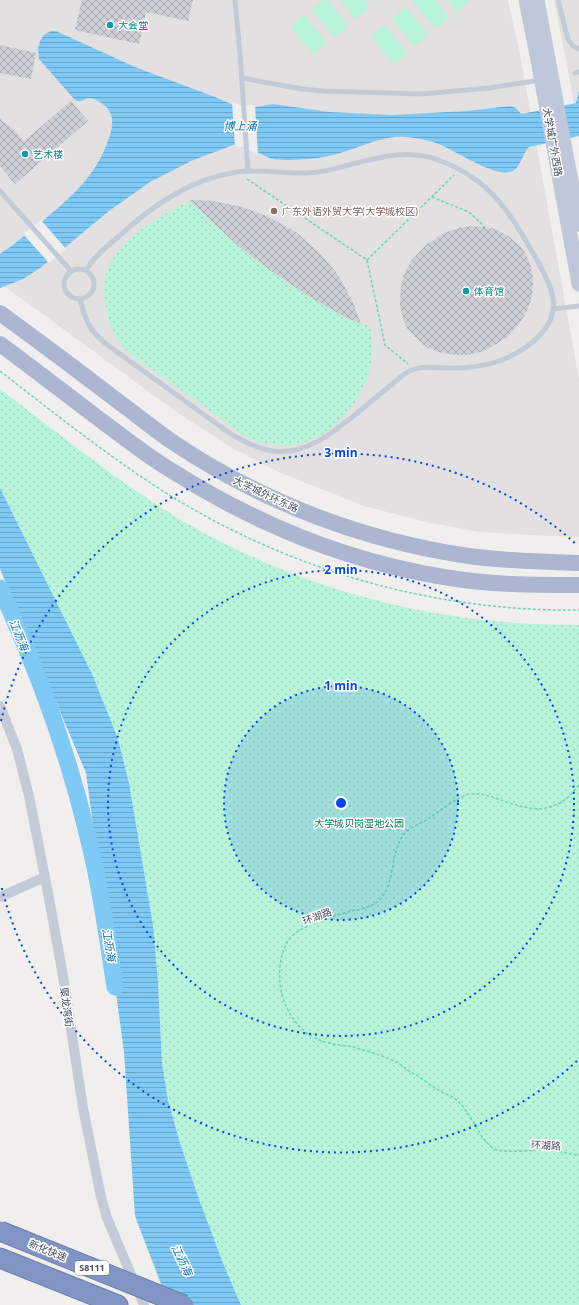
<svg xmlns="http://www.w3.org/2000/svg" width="579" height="1305" viewBox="0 0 579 1305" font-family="'Open Sans','Noto Sans SC',sans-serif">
<defs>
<pattern id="park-dots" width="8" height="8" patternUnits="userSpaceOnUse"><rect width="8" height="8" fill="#b7f4d9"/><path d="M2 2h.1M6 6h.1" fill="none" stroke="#9fd3bd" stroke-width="1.8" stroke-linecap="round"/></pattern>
<pattern id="water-rules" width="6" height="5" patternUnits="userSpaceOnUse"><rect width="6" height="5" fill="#7fc9f6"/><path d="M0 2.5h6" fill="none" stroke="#6aa5ca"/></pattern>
<pattern id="building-cross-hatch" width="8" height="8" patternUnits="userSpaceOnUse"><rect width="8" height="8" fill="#cdcfd7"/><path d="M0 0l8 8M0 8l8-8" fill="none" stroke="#a8aab2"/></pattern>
</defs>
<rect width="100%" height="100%" fill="#f1efee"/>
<path fill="#e2e0e0" d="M0 0H508L519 49 579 379V537L529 535 480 532 426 522 364 506 281 473 230 447 178 413 0 283Z
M554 0H579V131L565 55Z"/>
<path fill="#b7f4d9" d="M323 0H327L348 25 335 37 311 9Z
M340 0H363L369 7 356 19Z
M414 0H435L449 17 436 29 412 1Z
M447 0H470L457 11Z
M405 7 428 35 415 46 392 19Z
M304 15 327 43 313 54 290 27Z
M384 25 407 52 394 64 371 36Z"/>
<path fill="url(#park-dots)" d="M190 201C230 242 276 277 325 306 339 314 353 323 370 326 371 335 373 344 372 353 370 393 334 441 292 445 275 447 260 443 245 436L129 353C115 340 109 326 106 308 103 294 103 278 109 265 123 237 163 214 190 201Z
M0 389C61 435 121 485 188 524 306 592 443 626 579 625V1305H241L223 1263 200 1202 180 1143 168 1100 162 1063 158 982 153 925 129 783 118 739 93 676 0 488Z"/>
<path fill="url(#water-rules)" d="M51 31H56L135 67 215 97 238 107 251 108 273 104 329 112 391 115 467 111 510 106 516 108 521 114 576 103 579 91V136L529 147C521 155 521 170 509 172 492 176 453 149 436 143 423 139 407 136 394 137 370 140 348 153 324 157 313 159 302 159 290 160 282 160 274 160 267 157 255 152 246 143 233 145L191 161 150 182 109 211 40 268 23 279 0 288V254C15 244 29 232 44 220 72 196 95 177 108 141 112 130 115 118 108 109 104 104 95 98 89 98 83 99 81 103 75 100L39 59 38 49 40 41 44 35Z
M0 488 93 676 118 739 129 783 153 925 158 982 162 1063 168 1100 180 1143 200 1202 223 1263 241 1305H169L135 1216 124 1052 86 773 0 569Z"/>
<path fill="#f1efee" d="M232 102 243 106 255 105 258 155 245 147H235Z
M41 220 66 249 49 263 23 234Z"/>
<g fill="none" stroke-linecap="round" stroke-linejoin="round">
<path stroke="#7fc9f6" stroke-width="17" d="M0 588C36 666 67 749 87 833 100 883 107 936 115 987"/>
</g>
<path fill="url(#building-cross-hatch)" d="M82 0H193L188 21 146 12 139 44 75 30Z
M0 45 36 53 31 79 0 73Z
M71 101 88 121 15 184 0 166V119L13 129 24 141Z
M189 200 213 201 243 207 271 218 297 233 319 252 338 275 353 302 361 324 343 316 305 294 270 270 236 244Z
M470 226 485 227 495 229 508 236 519 245 525 253 531 266 533 281 532 296 527 311 518 325 507 337 498 343 484 351 468 355H457L442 353 428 348 420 342 407 328 403 319 400 305 401 285 404 275 411 261 426 245 444 233 459 228Z"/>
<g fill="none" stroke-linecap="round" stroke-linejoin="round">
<g stroke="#6b80af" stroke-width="21">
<path id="highway" d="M0 1258 118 1305"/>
</g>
<path stroke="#6bd6b3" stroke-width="1.5" stroke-dasharray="3 2" stroke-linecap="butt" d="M247 179 367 260 385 345 408 364
M432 197 469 212 485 227
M367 260 454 175
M0 371C54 413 108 456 166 493 289 570 434 612 579 610
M579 785C555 817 531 811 498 799 486 795 476 791 464 796 452 801 441 810 431 817 421 824 408 827 402 837 389 857 396 887 377 902 369 908 360 909 351 911 334 916 296 926 288 941 280 954 279 969 280 983 282 1007 298 1033 322 1041 332 1045 343 1045 353 1047 367 1051 381 1055 394 1061 401 1064 407 1070 414 1074 423 1079 431 1086 440 1091 445 1094 450 1095 454 1098 471 1109 479 1143 497 1150 506 1153 536 1150 548 1150 558 1151 569 1153 579 1156"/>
<path stroke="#c3cbd8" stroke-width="5" d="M235 0 240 54 248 171
M558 0 568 40 573 46 579 49
M575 73 579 72
M242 78 302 89 322 91 422 94 489 88 541 80
M0 191 71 271
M64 284a15 15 0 1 1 30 0a15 15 0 1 1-30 0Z
M80 299C85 320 90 331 106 344L228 432C242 441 256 448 272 451 307 456 336 430 361 410 375 398 389 387 403 375 418 364 429 368 447 368 482 369 517 360 541 334 564 309 551 286 537 260 511 215 493 181 441 161 398 144 360 165 318 172 291 176 264 168 237 172 190 179 152 206 118 237 106 247 94 257 86 270
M554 309 579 306"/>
<path stroke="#c3cbd8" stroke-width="10" d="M0 706 17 749 29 796 48 893 63 976 83 1108 101 1197 107 1218 144 1305
M0 897 45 877"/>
<path stroke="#bfc7da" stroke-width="15" d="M526 0 538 60 579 284
M537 0 579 224"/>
<path stroke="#abb7d1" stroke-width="16" d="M0 313C40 342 80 372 119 402 138 416 155 430 174 443 262 502 364 541 469 556 506 561 542 562 579 563
M0 344C35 370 69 396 103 422 125 438 146 455 169 469 252 522 346 561 444 577 489 585 534 585 579 585"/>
<use href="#highway" stroke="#8095c3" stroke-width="19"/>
<g stroke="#6b80af" stroke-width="21" stroke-linecap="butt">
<path id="highway-bridge" d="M0 1231 184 1305"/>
</g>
<use href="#highway-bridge" stroke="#8095c3" stroke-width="19"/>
</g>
<circle cx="341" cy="803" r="117" fill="#0445f5" fill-opacity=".12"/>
<g fill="none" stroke="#0445f5" stroke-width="2" stroke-dasharray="2 4">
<circle cx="341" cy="803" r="117"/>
<circle cx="341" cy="803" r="233"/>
<path d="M577 1061A350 350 0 0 1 1 885M1 721A350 350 0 0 1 577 545"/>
</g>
<g fill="#0f9aa8" stroke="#fff" stroke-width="1.5">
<circle cx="110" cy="25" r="4"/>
<circle cx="25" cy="154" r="4"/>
<circle cx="466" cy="291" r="4"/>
</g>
<circle fill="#8d6e63" stroke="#fff" stroke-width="1.5" cx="274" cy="211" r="4"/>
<g text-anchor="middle" stroke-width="3" stroke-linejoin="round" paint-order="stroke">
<rect fill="#fff" stroke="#7c828e" stroke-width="1" x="75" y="1261" width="34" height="14" rx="3"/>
<g font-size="9" font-weight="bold" fill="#444d5e">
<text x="92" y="1271">S8111</text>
</g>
<g font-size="10" fill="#0d838f" stroke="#fff" text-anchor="start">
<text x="118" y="29">大会堂</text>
<text x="33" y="158">艺术楼</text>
<text x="474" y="295">体育馆</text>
</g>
<g font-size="10" fill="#444d5e" stroke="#fff">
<text transform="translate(553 142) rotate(80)" y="4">大学城广外西路</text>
<text transform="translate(266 494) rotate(25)" y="4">大学城外环东路</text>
<text transform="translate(317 916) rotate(-20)" y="4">环湖路</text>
<text transform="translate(67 1007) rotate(82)" y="4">聚龙湾街</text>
<text transform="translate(546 1145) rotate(3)" y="4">环湖路</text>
<text transform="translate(48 1250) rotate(22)" y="4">新化快速</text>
</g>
<g font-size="10" fill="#785e54" stroke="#fff" text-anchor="start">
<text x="282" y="215">广东外语外贸大学(大学城校区)</text>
</g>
<g font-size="10" fill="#0c825b" stroke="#fff">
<text x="359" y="827">大学城贝岗湿地公园</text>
</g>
<g font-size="11" font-style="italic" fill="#0071b5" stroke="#fff">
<text x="240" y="130">博上涌</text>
<text transform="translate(19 635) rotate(68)" y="4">江沥海</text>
<text transform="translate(109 945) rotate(81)" y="4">江沥海</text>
<text transform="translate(182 1260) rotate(64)" y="4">江沥海</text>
</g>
</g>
<circle cx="341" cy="803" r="6" fill="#0445f5" stroke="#fff" stroke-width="2"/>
<g font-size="12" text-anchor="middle" font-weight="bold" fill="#0445f5" stroke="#fff" stroke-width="3" stroke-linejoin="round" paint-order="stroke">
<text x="341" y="457">3 min</text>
<text x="341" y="574">2 min</text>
<text x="341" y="690">1 min</text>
</g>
</svg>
